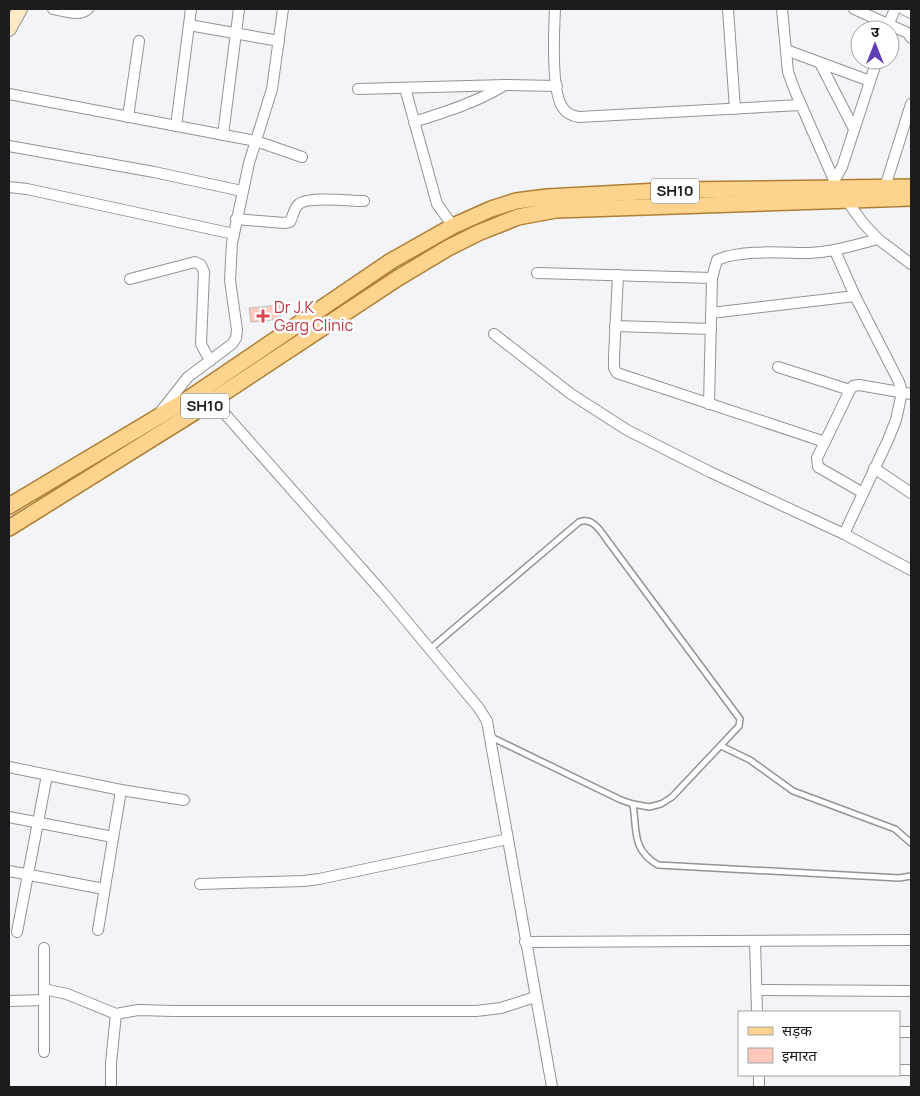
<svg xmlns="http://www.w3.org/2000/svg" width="920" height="1096" font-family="Manrope,'Noto Sans Devanagari',sans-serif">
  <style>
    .building { fill: #fec8bb; stroke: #bfbcbb }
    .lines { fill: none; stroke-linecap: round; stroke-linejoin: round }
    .service-casing { stroke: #929396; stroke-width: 8 }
    .minor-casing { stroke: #929396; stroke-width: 12 }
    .secondary-casing { stroke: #929396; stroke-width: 16 }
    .primary-casing { stroke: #ae7f35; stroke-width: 18 }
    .service { stroke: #fff; stroke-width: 5 }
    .minor { stroke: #fff; stroke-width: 10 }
    .secondary { stroke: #fee9c6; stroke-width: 14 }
    .primary { stroke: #fdd38e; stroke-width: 15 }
    .health-dot { fill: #e0444e; stroke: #fff; stroke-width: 2 }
    .labels { text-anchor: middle; stroke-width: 5; stroke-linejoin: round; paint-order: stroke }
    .shield { fill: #fff; stroke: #606061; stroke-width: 1 }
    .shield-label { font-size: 15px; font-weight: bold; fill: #1c1c1d }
    .health-label { font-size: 16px; fill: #be3a42; stroke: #fff; text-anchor: start }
  </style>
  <rect width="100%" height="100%" fill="#f3f4f7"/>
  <polygon class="building" points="280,305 281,319 251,322 249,308"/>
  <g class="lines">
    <g class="service-casing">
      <g id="service">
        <path d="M 430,649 L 579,522 C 594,516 602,534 610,544 L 740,719 L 739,726 L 672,797 L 661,804 L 649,807 L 633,804 L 621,800 L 491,737"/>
        <polyline points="721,746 750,760 793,791 895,829 911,843"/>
        <path d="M 633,804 C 637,832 632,850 658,865 L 899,878 L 911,876"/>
      </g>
    </g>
    <g class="minor-casing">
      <g id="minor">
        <path d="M 53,9 C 65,11 78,17 88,9"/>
        <path d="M 555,9 C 554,29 551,93 563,108 C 567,114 572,116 579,117 L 801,105"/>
        <polyline points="728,9 735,109"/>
        <polyline points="782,9 788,72 795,91 837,187 863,223 878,239 911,264"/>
        <polyline points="854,9 908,33 911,38"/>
        <polyline points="903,9 911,13"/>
        <polyline points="189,25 279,41"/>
        <polyline points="887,28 895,9"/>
        <polyline points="786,50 870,81"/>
        <polyline points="820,63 854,129"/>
        <polyline points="405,88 437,204 453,226"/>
        <polyline points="358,89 505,85 557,86"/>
        <polyline points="9,94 256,141 302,157"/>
        <polyline points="128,117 139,41"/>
        <path d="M 414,122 C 445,112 475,103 503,86"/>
        <polyline points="176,126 191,9"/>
        <polyline points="223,135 239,9"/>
        <polyline points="9,146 154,172 242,191"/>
        <polyline points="834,181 842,167 877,60"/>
        <polyline points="9,187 27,189 234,234"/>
        <polyline points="885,187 911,104"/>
        <path d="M 236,219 L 284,223 L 290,222 C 293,217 294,207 299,204 C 309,196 350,201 364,201"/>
        <polyline points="835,251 855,296 899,382 902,392 896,420 888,440 844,534"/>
        <polyline points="537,273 712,278"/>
        <polyline points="618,275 614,357 614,368 617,373 825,442"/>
        <polyline points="130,279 195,262 201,265 204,272 201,344 210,361"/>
        <polyline points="711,313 855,296"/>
        <polyline points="615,326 711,329"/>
        <polyline points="494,334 571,394 627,430 710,472 844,534 911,570"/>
        <polyline points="778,367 850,390"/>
        <polyline points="210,397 384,594 478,707 487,721 552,1087"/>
        <path d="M 709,404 L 712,278 L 717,260 C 743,249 782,253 809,253 C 833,252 855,245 878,239"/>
        <polyline points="161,411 188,377 232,344 236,338 237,330 230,280 232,243 249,163 272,89 283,9"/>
        <polyline points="874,468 911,493"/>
        <polyline points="863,493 818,467 817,458 850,390 853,386 859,385 911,394"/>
        <polyline points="9,767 121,790 184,800"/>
        <polyline points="9,817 113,837"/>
        <polyline points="9,871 104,889"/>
        <polyline points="200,884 303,881 319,879 508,839"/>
        <polyline points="98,930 121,790"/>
        <polyline points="17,932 47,775"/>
        <polyline points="755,941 757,1012"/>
        <polyline points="525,942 911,940"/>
        <polyline points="44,989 67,994 116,1014 138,1010 174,1011 476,1011 501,1008 535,997"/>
        <polyline points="757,990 911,991"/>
        <polyline points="9,1001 44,1000"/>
        <polyline points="899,1032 911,1032"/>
        <polyline points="44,1052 44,948"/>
        <polyline points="899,1070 911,1070"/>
        <polyline points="759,1075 759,1087"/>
        <polyline points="111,1087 111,1063 116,1014"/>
      </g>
    </g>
    <g class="secondary-casing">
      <polyline id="secondary" points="9,29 20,9"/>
    </g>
    <g class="primary-casing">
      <g id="primary">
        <polyline points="9,506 188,399 391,261 453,226 491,209 516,201 547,197 678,190 911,187"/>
        <polyline points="9,528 198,410 398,278 448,248 478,233 518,217 556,210 911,198"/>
      </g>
    </g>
    <use href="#service" class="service"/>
    <use href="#minor" class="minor"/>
    <use href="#secondary" class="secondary"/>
    <use href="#primary" class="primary"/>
  </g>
  <path class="health-dot" d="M260.5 308.5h5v5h5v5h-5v5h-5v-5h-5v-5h5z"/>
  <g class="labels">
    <g class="shield">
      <rect x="651" y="178.5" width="48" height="25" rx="4"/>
      <rect x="181" y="393.5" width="48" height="25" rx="4"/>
    </g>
    <g class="shield-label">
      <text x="675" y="196">SH10</text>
      <text x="205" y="411">SH10</text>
    </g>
    <g class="health-label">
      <text x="274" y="313">Dr J.K<tspan x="274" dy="18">Garg Clinic</tspan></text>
    </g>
  </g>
  <rect width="920" height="1096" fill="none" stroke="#1c1c1d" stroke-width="20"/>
  <rect x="738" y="1011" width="162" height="65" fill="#ffffff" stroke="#a4a4a5"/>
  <rect x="748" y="1027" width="25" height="8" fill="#fdd38e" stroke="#a4a4a5"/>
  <text x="782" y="1036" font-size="15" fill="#1c1c1d">सड़क</text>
  <rect x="748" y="1048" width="25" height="15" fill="#fec8bb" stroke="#a4a4a5"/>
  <text x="782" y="1061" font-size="15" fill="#1c1c1d">इमारत</text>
  <g transform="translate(875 45)"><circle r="24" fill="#ffffff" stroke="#a4a4a5"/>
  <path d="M0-4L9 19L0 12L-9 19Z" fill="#633db5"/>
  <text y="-8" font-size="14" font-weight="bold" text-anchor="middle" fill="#1c1c1d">उ</text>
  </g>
</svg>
